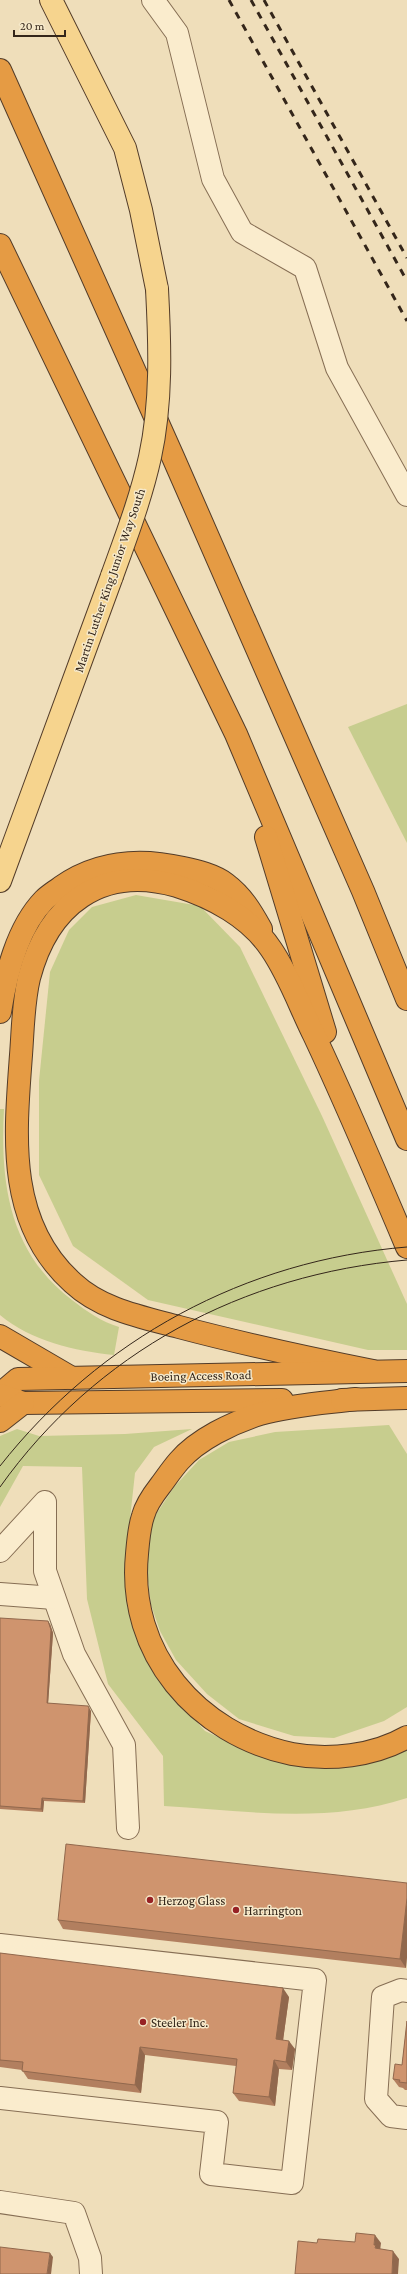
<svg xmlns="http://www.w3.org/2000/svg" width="407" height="2274" font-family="'Crimson Pro',serif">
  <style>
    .green { fill: #c7cd8e }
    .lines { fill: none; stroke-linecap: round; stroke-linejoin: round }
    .minor-casing { stroke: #866e54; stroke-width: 24 }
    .major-casing { stroke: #533c29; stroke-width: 24 }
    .highway-casing { stroke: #533c29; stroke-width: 24 }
    .minor { stroke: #faeccd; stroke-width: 22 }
    .major { stroke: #f6d48e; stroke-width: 22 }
    .highway { stroke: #e59b44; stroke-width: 22 }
    .tram { stroke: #34261a; stroke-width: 1 }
    .rail { stroke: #34261a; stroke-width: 3; stroke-dasharray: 7 7; stroke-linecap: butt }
    .major-bridge-casing { stroke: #533c29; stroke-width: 24; stroke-linecap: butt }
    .major-bridge { stroke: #f6d48e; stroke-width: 22 }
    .wall { fill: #b27f5f }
    .shaded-wall { fill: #91684d }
    .building { fill: #cf946e; stroke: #91684d }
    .poi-dot { fill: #972225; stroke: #f6e9ca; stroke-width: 1.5 }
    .labels { text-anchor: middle; stroke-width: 3; stroke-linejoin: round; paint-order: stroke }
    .street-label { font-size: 13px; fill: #34261a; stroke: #f6e9ca }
    .poi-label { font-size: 13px; fill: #34261a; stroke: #f6e9ca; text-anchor: start }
  </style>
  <rect width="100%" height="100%" fill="#efdeba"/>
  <g class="green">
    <polygon points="407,704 407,843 348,727"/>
    <polygon points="136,895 200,906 240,947 322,1116 407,1304 407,1350 368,1350 148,1300 73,1246 39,1175 39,1081 50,972 69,930 92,907"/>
    <path d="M 0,1109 L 4,1109 C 0,1183 9,1252 72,1300 C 86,1311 102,1322 119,1327 L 114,1355 C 75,1351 31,1341 0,1315 Z"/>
    <polygon points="389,1425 407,1454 407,1707 384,1721 334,1738 294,1736 239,1719 207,1694 176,1660 160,1631 151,1605 148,1581 147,1551 153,1519 174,1487 199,1460 229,1442 275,1432"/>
    <path d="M 17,1429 L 39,1436 L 125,1434 L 192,1429 L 154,1447 L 135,1473 L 125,1565 L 127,1606 L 143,1649 L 171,1693 L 205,1731 L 257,1755 L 296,1765 L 407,1744 L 407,1798 C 329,1824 245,1811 164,1806 L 163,1756 L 108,1684 L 87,1599 L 82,1467 L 23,1466 L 0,1507 L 0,1436 Z"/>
  </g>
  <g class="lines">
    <g class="minor-casing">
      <g id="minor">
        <polyline points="153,0 177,33 213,179 242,232 305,268 337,368 407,495"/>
        <polyline points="0,1551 45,1502 45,1571 74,1654 124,1745 128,1828"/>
        <polyline points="0,1594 54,1598"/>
        <polyline points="0,1945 315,1980 292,2183 211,2174 217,2122 0,2098"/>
        <polyline points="407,1991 401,1990 383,1997 376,2099 391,2116 407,2118"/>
        <polyline points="0,2202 74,2213 90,2258 91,2274"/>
      </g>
    </g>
    <g class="major-casing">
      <g id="major">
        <polyline points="51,0 125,148 141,210 157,289"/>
        <polyline points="0,881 112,576"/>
      </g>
    </g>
    <g class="highway-casing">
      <g id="highway">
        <polyline points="0,70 173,457 363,891 407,999"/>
        <polyline points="0,245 236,734 407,1139"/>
        <polyline points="266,837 325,1032"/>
        <path d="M 0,1012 C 6,974 17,928 44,900 C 49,895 56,891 61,887 C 98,861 140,858 183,868 C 197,871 214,875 226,884 C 242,896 251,911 261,929"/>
        <polyline points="0,1336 72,1378"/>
        <path d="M 373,1371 C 308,1358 243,1344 179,1327 C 142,1317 102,1310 73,1283 C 6,1223 15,1136 21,1055 C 23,1029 23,1003 29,978 C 48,905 101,864 177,886 C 212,897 250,917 271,949 C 289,975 300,1007 314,1035 C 347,1105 377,1176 407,1247"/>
        <polyline points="0,1394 18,1379 407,1371"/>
        <polyline points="0,1395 23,1403 282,1400"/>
        <path d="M 356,1399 C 325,1403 290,1405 260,1414 C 232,1423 198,1439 179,1461 C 172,1469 166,1478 160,1486 C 153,1495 146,1505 143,1516 C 139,1528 138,1542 137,1554 C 127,1653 197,1734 292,1754 C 329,1761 374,1756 407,1737"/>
        <polyline points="342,1400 407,1398"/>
        <polyline points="0,1421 23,1403"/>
      </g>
    </g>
    <use href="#minor" class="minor"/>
    <use href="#major" class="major"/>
    <use href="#highway" class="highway"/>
    <g class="tram">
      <path d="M 0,1466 C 100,1339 245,1260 407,1247"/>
      <path d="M 0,1487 C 96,1352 243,1274 407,1260"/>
    </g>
    <g class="rail">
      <polyline points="229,0 407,321"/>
      <polyline points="251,0 407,281"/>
      <polyline points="264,0 407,258"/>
    </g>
    <g class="major-bridge-casing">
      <path id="major-bridge" d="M 112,576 C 126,537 141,498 150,457 C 162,402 160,345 157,289"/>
    </g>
    <use href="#major-bridge" class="major-bridge"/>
  </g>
  <g class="wall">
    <polygon points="0,1618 50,1624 53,1633 48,1703 91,1711 85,1803 44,1801 43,1812 0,1809"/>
    <polygon points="407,1883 406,1968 63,1929 58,1920"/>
    <polygon points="0,1953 289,1997 283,2040 295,2049 292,2070 279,2069 275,2106 239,2101 233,2093 236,2066 145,2055 141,2093 28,2079 22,2070 0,2067"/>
    <polygon points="407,2021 407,2090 405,2090 403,2088 399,2087 393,2079 402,2065"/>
  </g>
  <g class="shaded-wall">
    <polygon points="48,1621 50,1624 53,1633 48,1705 47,1703"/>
    <polygon points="88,1706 91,1711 85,1803 83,1801"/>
    <polygon points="42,1798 44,1801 43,1812 41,1809"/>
    <polygon points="407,1898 407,1958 406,1968 400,1959"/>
    <polygon points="283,1988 289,1997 282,2048 276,2039"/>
    <polygon points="289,2041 295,2049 292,2070 286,2062"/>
    <polygon points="140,2047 145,2055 141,2093 135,2085"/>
    <polygon points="274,2060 279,2069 275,2106 269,2097"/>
    <polygon points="375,2235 381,2243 380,2251 381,2257 374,2245"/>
    <polygon points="393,2251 399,2259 398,2274 392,2274"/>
    <polygon points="50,2253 53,2257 51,2274 47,2274"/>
  </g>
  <g class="building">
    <polygon points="0,1618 48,1621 51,1630 47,1703 88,1706 89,1708 83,1801 42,1798 41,1809 0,1806"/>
    <polygon points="66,1844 407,1883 407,1898 400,1959 58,1920"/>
    <polygon points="0,1953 283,1988 276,2039 289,2041 286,2062 274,2060 269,2097 233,2093 237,2059 140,2047 135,2085 22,2071 23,2062 0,2060"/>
    <polygon points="407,2021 407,2083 399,2082 400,2080 393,2079 395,2064 402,2065"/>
    <polygon points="356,2233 375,2235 374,2245 376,2245 375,2248 393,2251 392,2274 295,2274 298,2241 317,2243 318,2239 355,2242"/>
    <polygon points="0,2247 50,2253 47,2274 0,2274"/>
  </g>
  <g class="poi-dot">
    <circle cx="150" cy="1900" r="4"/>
    <circle cx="236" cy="1910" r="4"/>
    <circle cx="143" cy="2022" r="4"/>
  </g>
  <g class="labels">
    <g class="street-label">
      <text transform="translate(109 580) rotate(-71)" y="5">Martin Luther King Junior Way South</text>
      <text transform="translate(201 1375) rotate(-1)" y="5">Boeing Access Road</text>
    </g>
    <g class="poi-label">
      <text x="158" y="1905">Herzog Glass</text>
      <text x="244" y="1915">Harrington</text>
      <text x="151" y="2027">Steeler Inc.</text>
    </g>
  </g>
  <path d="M14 30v6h51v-6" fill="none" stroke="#34261a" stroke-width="2"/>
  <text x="20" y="30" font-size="12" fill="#34261a" stroke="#f6e9ca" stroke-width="3" paint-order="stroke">20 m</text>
</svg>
